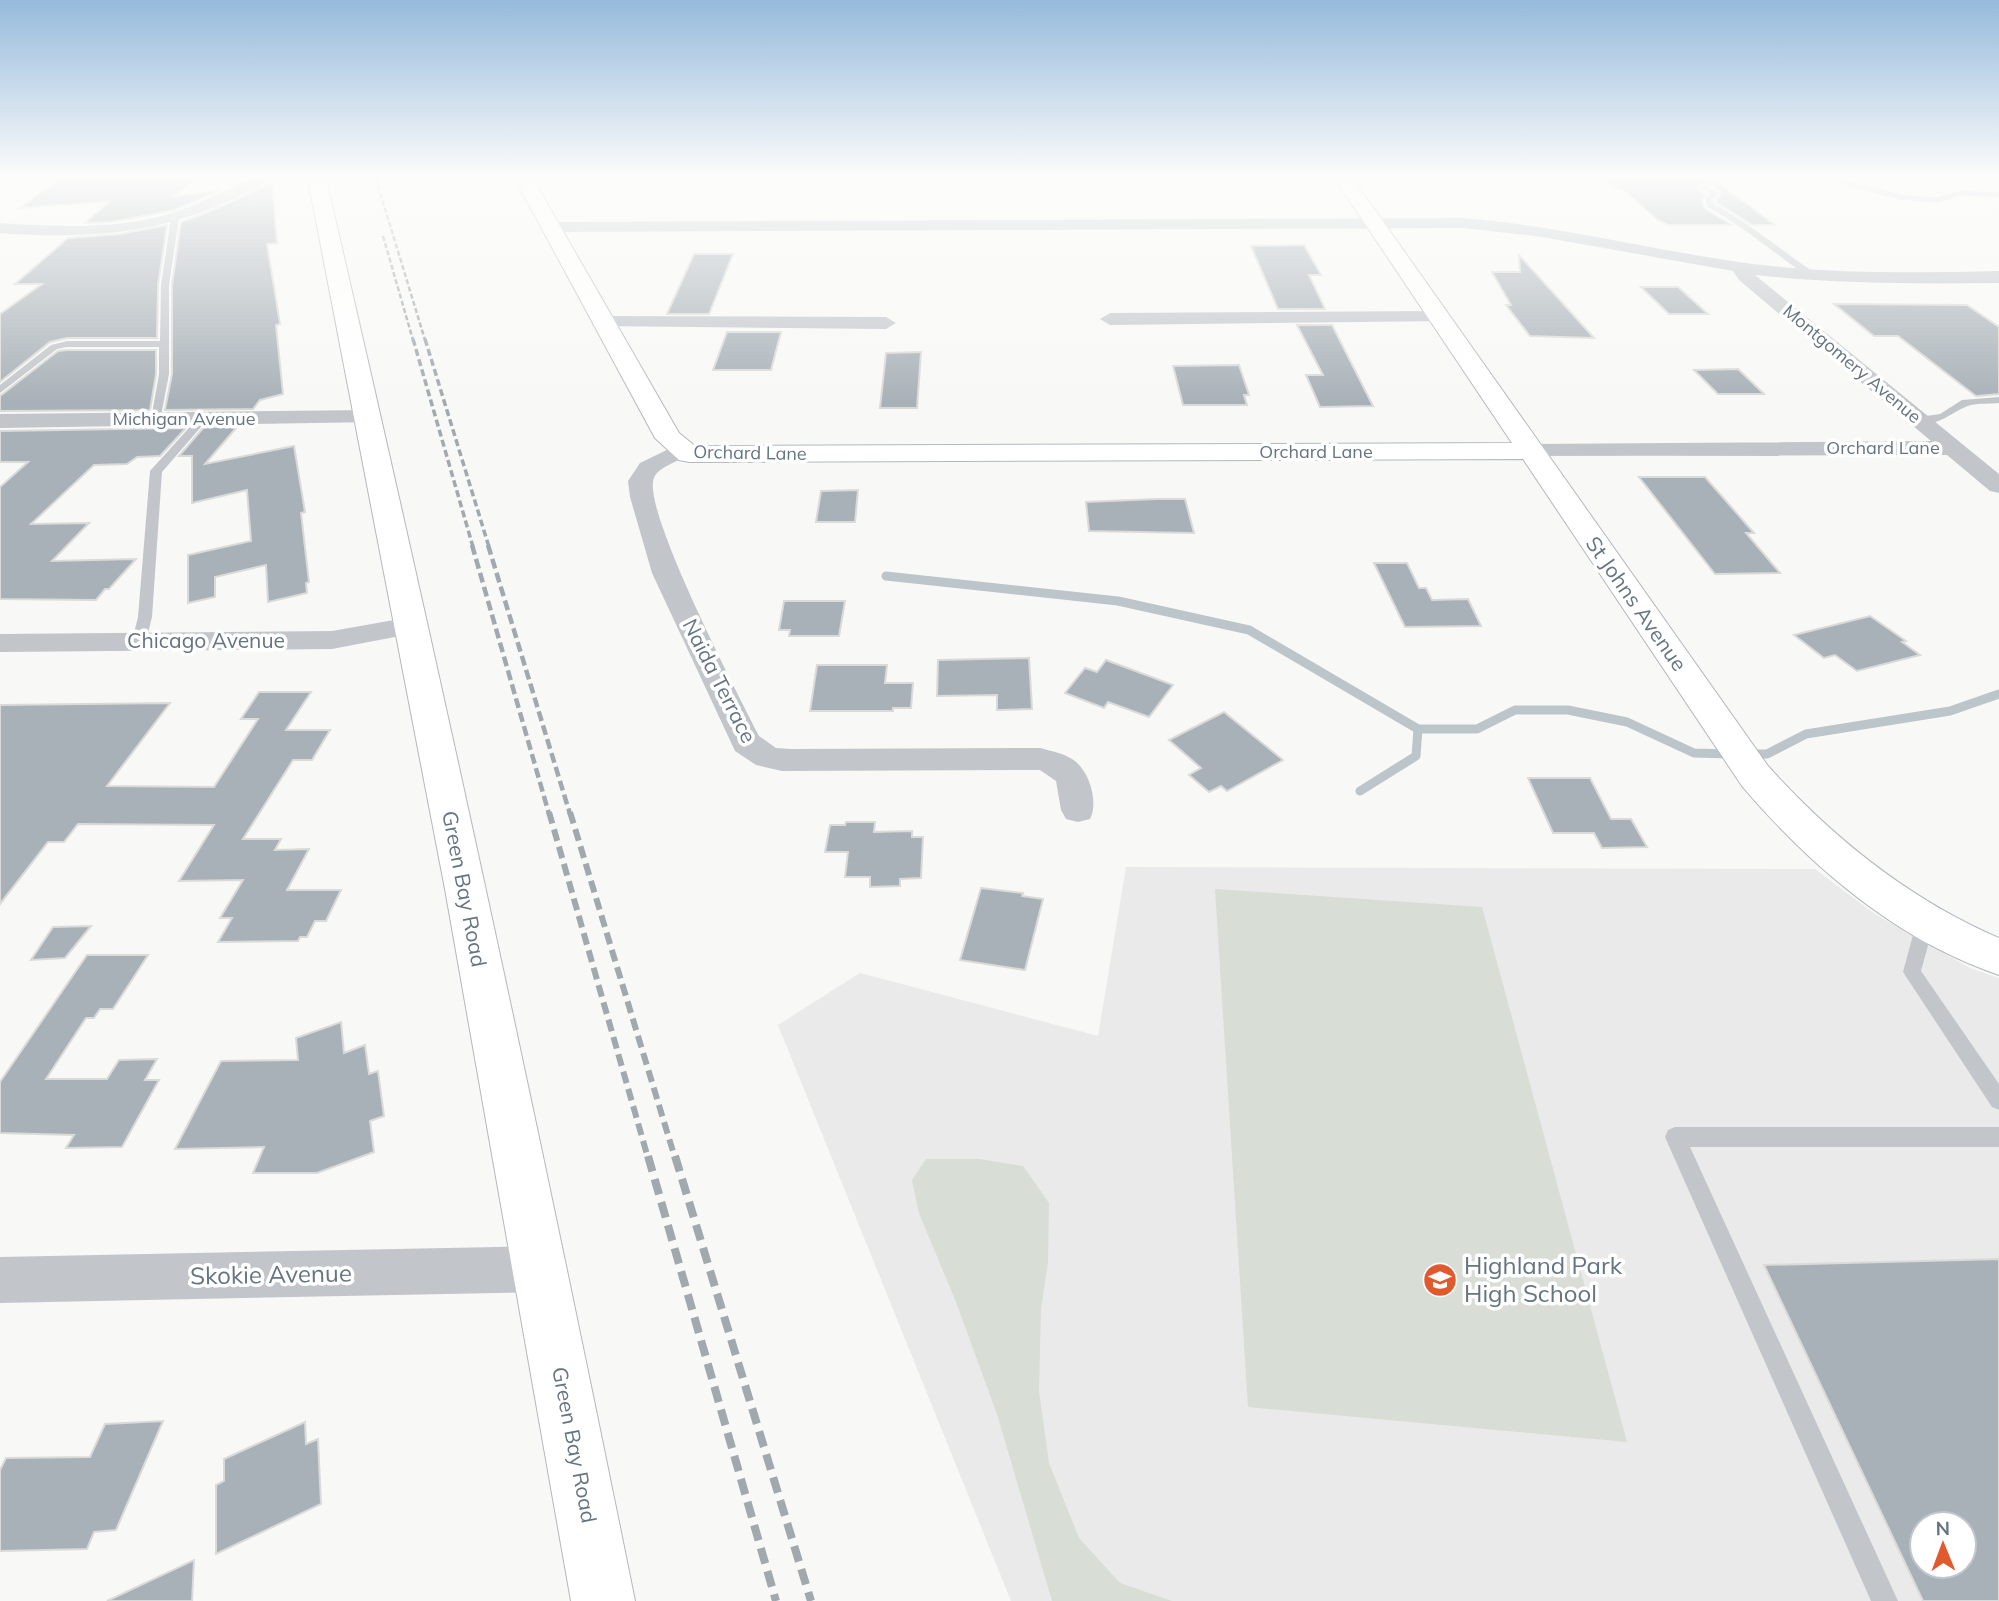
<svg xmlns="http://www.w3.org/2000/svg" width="1999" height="1601" font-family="Mulish,sans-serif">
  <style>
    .built { fill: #e9eae9; fill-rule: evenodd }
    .green { fill: #d8ddd5 }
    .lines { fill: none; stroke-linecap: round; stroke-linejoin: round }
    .stream-far1 { stroke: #bbc5ca; stroke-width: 5 }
    .stream { stroke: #bbc5ca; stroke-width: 9 }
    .building { fill: #a8b1b7; stroke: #dadad8; stroke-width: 2; fill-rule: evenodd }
    .secondary-casing { stroke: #b2b8bd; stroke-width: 2 }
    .lane { fill: #c2c6ca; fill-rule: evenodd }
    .street { fill: #c2c6ca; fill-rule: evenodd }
    .secondary { fill: #fff; fill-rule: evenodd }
    .rail-far4 { stroke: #a1a8ae; stroke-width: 2.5; stroke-dasharray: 5 2.5; stroke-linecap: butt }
    .rail-far3 { stroke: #a1a8ae; stroke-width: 3.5; stroke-dasharray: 7 3.5; stroke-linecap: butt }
    .rail-far2 { stroke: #a1a8ae; stroke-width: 4.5; stroke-dasharray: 10 4.5; stroke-linecap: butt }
    .rail-far1 { stroke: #a1a8ae; stroke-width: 6; stroke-dasharray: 12 6; stroke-linecap: butt }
    .rail { stroke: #a1a8ae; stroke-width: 8; stroke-dasharray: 16 8; stroke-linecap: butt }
    .labels { text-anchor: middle; stroke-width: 7; stroke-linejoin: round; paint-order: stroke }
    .far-street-label { font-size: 18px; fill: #647481; stroke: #fff }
    .street-label { font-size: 21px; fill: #647481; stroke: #fff }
    .near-poi-label { font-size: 24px; fill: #647481; stroke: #fff; text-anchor: start }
    .near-street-label { font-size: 24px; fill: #647481; stroke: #fff }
  </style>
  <rect width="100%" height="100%" fill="#f8f9f6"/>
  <path class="built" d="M 1126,867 L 1815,869 L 1875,914 L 1970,968 L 1999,978 L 1999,1601 L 1011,1601 L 778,1025 L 860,973 L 1098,1036 ZM 1922,1524 L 1964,1524 L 1964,1566 L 1922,1566 Z"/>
  <g class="green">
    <polygon points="1215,889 1482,907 1627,1442 1248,1407"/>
    <polygon points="926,1159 979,1159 1023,1166 1049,1203 1048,1262 1041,1309 1039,1391 1049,1463 1079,1538 1120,1583 1172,1601 1052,1601 997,1414 956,1302 919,1213 912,1180"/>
  </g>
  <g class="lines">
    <polyline class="stream-far1" points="1834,179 1900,197 1937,200 1960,193 1999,195"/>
    <g class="stream">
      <polyline points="886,576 1118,601 1249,630 1418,729 1477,729 1515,710 1568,710 1627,722 1694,753 1731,754"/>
      <polyline points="1749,754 1767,754 1806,734 1950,711 1999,694"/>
      <polyline points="1360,791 1416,756 1418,729"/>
    </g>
  </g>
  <g class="building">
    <polygon points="59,179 196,179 172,197 220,190 175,210 111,222 85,223 110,201 20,208"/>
    <polygon points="1598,179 1713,179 1775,225 1752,225 1716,202 1721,192 1709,183 1701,182 1698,189 1706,195 1702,200 1704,208 1732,225 1668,225 1658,220 1626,192"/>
    <polygon points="272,183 277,243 267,244 280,324 276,325 283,394 260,400 253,409 165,410 172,374 172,285 181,222 206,213"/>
    <polygon points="167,225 158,285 157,338 67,338 50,342 0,382 0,314 42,284 15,284 68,238 120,234"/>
    <polygon points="1304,245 1321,275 1309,275 1325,309 1278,309 1251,246"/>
    <polygon points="694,254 733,254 709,314 667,314"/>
    <polygon points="1519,255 1594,338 1530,336 1506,305 1511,305 1492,272 1520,272"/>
    <polygon points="1641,287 1678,287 1708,314 1669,314"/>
    <polygon points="1834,304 1967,305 1999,327 1999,394 1976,396 1898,336 1874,336"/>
    <polygon points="1297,325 1332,325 1373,406 1320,407 1306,375 1323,375"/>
    <polygon points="727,332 781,332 771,370 713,370"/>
    <polygon points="67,350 156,350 156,374 150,410 0,411 0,396 58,351"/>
    <polygon points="921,352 917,408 880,408 886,353"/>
    <polygon points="1239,365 1249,395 1244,395 1247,405 1183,405 1173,366"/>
    <polygon points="1738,369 1764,394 1718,394 1694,370"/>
    <polygon points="204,427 237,427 205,464 294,446 305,512 301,513 309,582 306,583 307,593 268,602 266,565 215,577 215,597 188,603 188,555 251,541 247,490 192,503 192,456 179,456"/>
    <polygon points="186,428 160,456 137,457 127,464 94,465 31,524 89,523 52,561 136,559 109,589 105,589 96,600 0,599 0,487 28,462 0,462 0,431"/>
    <polygon points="1639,477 1705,477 1754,533 1746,533 1780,573 1715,574"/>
    <polygon points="858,490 855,522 816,522 821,491"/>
    <polygon points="1157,499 1185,499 1194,533 1089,531 1086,502"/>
    <polygon points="1374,563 1407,563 1419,588 1426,588 1432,600 1468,599 1481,626 1405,627"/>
    <polygon points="784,601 845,601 839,636 789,636 790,630 779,630"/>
    <polygon points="1870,616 1906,641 1902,642 1920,655 1857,671 1835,655 1824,658 1794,635"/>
    <polygon points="1029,658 1032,709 997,710 997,695 937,696 938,660"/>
    <polygon points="1106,660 1173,685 1149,717 1108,702 1104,708 1065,693 1085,668 1097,672"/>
    <polygon points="817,665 887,665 885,683 913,683 911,708 893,708 893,711 810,711"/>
    <polygon points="259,692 311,692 286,730 330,730 312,760 293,760 243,839 281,839 275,850 309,849 287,890 341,890 326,921 315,921 307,937 300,937 298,941 218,942 232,918 220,918 243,880 179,881 214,825 78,824 64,842 48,842 0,904 0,705 170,703 107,786 214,787 258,719 241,719"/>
    <polygon points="1224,712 1283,760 1227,791 1221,786 1209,792 1189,775 1201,768 1169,740"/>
    <polygon points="1528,778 1590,778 1611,819 1631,819 1647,847 1602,848 1594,833 1553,833"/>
    <polygon points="846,822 875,822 874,832 912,831 912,837 923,837 921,878 900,879 900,886 870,887 870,877 845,877 848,852 825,852 830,825 845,825"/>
    <polygon points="981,888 1023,893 1022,896 1043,899 1025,970 960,960"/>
    <polygon points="91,926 65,958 31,960 53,927"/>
    <polygon points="87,955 148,955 113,1009 100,1009 94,1018 86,1018 46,1079 107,1079 119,1060 157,1059 145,1080 159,1080 122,1147 66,1148 74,1135 0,1133 0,1082"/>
    <polygon points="341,1022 344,1053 365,1045 369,1074 378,1071 384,1116 370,1121 374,1152 317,1173 253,1173 264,1147 175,1149 221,1061 298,1060 296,1038"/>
    <path d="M 1999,1259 L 1999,1601 L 1923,1601 L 1764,1265 ZM 1922,1524 L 1964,1524 L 1964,1566 L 1922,1566 Z"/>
    <polygon points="163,1421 116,1530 94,1532 87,1549 0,1551 0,1470 6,1458 90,1457 105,1424"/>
    <polygon points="305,1422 306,1444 318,1439 321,1504 216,1554 216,1485 224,1481 224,1459"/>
    <polygon points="194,1560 192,1601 107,1601"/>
  </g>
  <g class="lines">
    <g class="secondary-casing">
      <g id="secondary">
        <path d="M 308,179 L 326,179 C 436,652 539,1126 635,1601 L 571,1601 L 445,889 Z"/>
        <path d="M 515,179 L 533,179 L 679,433 L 695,446 L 1512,443 L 1335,179 L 1353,179 L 1768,766 C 1834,839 1909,899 1999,938 L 1999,975 C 1896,940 1811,867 1742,786 L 1523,459 L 689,462 L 679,460 L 655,438 Z"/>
      </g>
    </g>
    <g class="lane">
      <path d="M 1701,185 L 1707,185 L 1719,194 L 1713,200 L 1714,204 C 1751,224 1783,252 1818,275 L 1818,279 L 1812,279 C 1776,255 1745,227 1707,207 L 1705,199 L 1710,194 L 1701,189 Z"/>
      <polygon points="175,216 179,218 169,285 169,374 160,421 151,419 159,374 159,347 67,347 57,349 0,393 0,385 51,345 67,341 160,341 161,285 171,218"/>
      <path d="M 1999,397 L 1999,403 C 1990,404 1979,403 1971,405 C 1954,409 1933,433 1914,420 L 1919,417 L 1940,414 L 1962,400 Z"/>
      <polygon points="198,418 207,420 162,472 152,617 146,641 144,644 134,644 132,641 138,617 150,471"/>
      <polygon points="1926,913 1932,915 1935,920 1921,971 1999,1084 1999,1110 1992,1107 1903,972 1917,920 1920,915"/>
      <polygon points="1675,1127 1999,1127 1999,1147 1690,1147 1898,1601 1871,1601 1665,1137 1668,1130"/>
    </g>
    <g class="street">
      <path d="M 250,179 L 272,179 C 262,188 245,193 233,199 C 158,235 82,239 0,233 L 0,223 C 58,227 120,230 176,212 C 201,203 225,190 250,179 Z"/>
      <path d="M 1463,218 C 1561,226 1656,251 1753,264 C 1835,274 1917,273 1999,271 L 1999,283 C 1917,284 1836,284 1755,275 L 1999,474 L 1999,493 L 1990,491 L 1947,455 L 1522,456 L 1518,451 L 1522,446 L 1530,444 L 1931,441 L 1739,280 L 1733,271 L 1536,236 L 1463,228 L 552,232 L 544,227 L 552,222 Z"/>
      <polygon points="1438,311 1445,313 1448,317 1445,321 1110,325 1100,319 1110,313"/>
      <polygon points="605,316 886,317 896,323 886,329 598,326 595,322 598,318"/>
      <polygon points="367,410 375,412 378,417 375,422 0,428 0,414"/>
      <path d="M 681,443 L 689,445 L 693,450 L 689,455 C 679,461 658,467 654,478 C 641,509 740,698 759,736 L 776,748 L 791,749 L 1040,748 C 1051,751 1063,753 1072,759 C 1089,769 1099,802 1090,819 L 1078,822 L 1066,819 L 1061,810 L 1056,781 L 1040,770 L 782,771 L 756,765 L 735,751 L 652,573 L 630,497 L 628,481 L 640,463 Z"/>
      <polygon points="411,617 421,620 425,626 421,632 332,649 0,652 0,634 332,631"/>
      <polygon points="542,1246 558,1253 565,1269 558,1285 542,1292 0,1303 0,1257"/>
    </g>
    <use href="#secondary" class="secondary"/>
    <g class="rail-far4">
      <polyline points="376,179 425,340"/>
      <polyline points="383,236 413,340"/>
    </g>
    <g class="rail-far3">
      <polyline points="413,339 473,547"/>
      <polyline points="425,339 489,547"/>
    </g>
    <g class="rail-far2">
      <polyline points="472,545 549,814"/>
      <polyline points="488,545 570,814"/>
    </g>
    <g class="rail-far1">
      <polyline points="549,812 648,1158"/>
      <polyline points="570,812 675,1158"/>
    </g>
    <g class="rail">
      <polyline points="648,1156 776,1601"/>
      <polyline points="675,1156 811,1601"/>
    </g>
  </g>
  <linearGradient id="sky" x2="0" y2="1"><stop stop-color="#96bbdc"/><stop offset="0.44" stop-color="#fcfcfb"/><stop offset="1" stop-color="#fcfcfb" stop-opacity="0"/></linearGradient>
  <rect width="1999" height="403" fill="url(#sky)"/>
  <defs>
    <g id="school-disc" transform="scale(1.75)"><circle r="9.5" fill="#e15a2e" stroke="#fff"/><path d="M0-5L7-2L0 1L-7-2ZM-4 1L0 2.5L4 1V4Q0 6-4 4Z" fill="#fff"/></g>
  </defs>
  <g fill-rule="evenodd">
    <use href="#school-disc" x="1440" y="1280"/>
  </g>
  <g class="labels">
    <g class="far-street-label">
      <text transform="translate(1852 364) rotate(40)" y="6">Montgomery Avenue</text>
      <text x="184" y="425">Michigan Avenue</text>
      <text x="1883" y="454">Orchard Lane</text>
      <text x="1316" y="458">Orchard Lane</text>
      <text transform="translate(750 453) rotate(1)" y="6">Orchard Lane</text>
    </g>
    <g class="street-label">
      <text transform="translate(1636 604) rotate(55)" y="7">St Johns Avenue</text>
      <text x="206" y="648">Chicago Avenue</text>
      <text transform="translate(719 681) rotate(63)" y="7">Naida Terrace</text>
      <text transform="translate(464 889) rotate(79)" y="7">Green Bay Road</text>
      <text transform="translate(574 1445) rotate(79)" y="7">Green Bay Road</text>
    </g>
    <g class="near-poi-label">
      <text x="1464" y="1274">Highland Park<tspan x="1464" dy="28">High School</tspan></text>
    </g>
    <g class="near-street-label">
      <text transform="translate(271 1275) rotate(-1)" y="8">Skokie Avenue</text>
    </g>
  </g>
  <g transform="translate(1943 1545) rotate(359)"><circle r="33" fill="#ffffff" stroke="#c1c7cd" stroke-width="2"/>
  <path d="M0-5L12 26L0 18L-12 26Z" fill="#e15a2e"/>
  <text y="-10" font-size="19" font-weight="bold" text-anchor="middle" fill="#647481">N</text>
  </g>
</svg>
